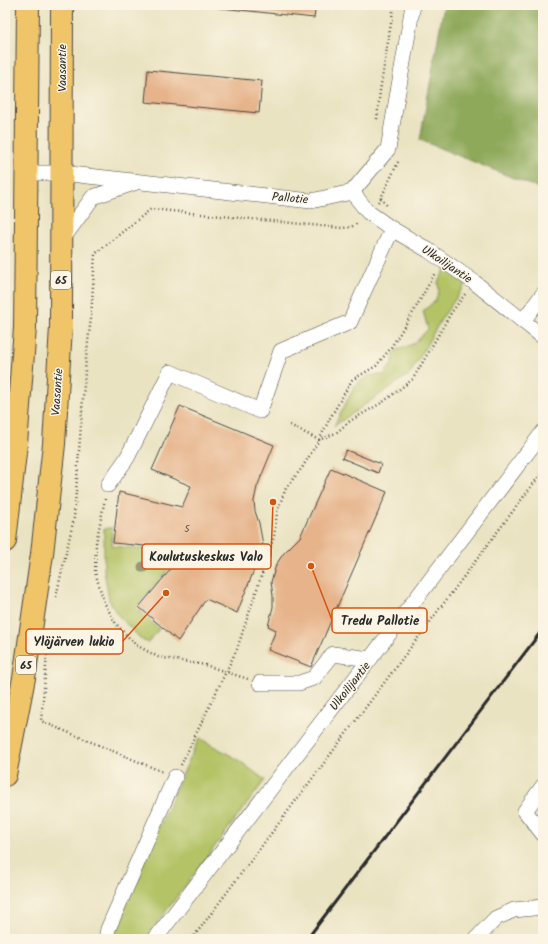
<svg xmlns="http://www.w3.org/2000/svg" width="548" height="944" font-family="Kalam,sans-serif">
  <style>
    .green { fill: #b3c365; stroke: #6f7748 }
    .forest { fill: #8ea95a; stroke: #5c6a42 }
    .building { fill: #e6b38a }
    .lines { fill: none; stroke-linecap: round; stroke-linejoin: round }
    .minor-casing { stroke: #484742; stroke-width: 16 }
    .highway-casing { stroke: #484742; stroke-width: 24 }
    .path { stroke: #484742; stroke-width: 2.5; stroke-dasharray: 1 3; stroke-linecap: butt }
    .minor { stroke: #fff; stroke-width: 15 }
    .highway { stroke: #f0c469; stroke-width: 22 }
    .rail { stroke: #2b2b2b; stroke-width: 3 }
    .tree { fill: #989778 }
    .labels { text-anchor: middle; stroke-width: 3; stroke-linejoin: round; paint-order: stroke }
    .number-label { font-size: 10px; fill: #5a4d43 }
    .shield { fill: #fcf5e5; stroke: #6a6863; stroke-width: 1 }
    .shield-label { font-size: 11px; font-weight: bold; fill: #2b2b2b }
    .street-label { font-size: 12px; fill: #2b2b2b; stroke: #fcf5e5 }
    .leader { fill: none; stroke: #d5540f; stroke-width: 1.5 }
    .callout-dot { fill: #d5540f; stroke: #fcf5e5; stroke-width: 1.5 }
    .callout { fill: #fcf5e5; stroke: #d5540f; stroke-width: 1.5 }
    .callout-label { font-size: 13px; text-anchor: middle; font-weight: bold; fill: #2b2b2b }
  </style>
  <rect width="100%" height="100%" fill="#fcf5e5"/>
  <filter id="ink" filterUnits="userSpaceOnUse"><feTurbulence type="fractalNoise" baseFrequency=".025" numOctaves="2"/><feDisplacementMap in="SourceGraphic" scale="8" xChannelSelector="R" yChannelSelector="G"/><feConvolveMatrix kernelMatrix="1 2 1 2 8 2 1 2 1" color-interpolation-filters="sRGB"/></filter>
  <filter id="wash" filterUnits="userSpaceOnUse"><feTurbulence type="fractalNoise" baseFrequency=".012" numOctaves="4" result="noise"/><feDisplacementMap in="SourceGraphic" scale="16" xChannelSelector="R" yChannelSelector="G"/><feGaussianBlur stdDeviation="0.9" result="paint"/><feColorMatrix in="noise" values="0 0 0 0 0 0 0 0 0 0 0 0 0 0 0 0 0 1.4 0 .05"/><feComposite in="paint" operator="in"/></filter>
  <g filter="url(#wash)">
    <rect width="100%" height="100%" fill="#eae3c2"/>
    <g class="green">
      <polygon points="446,268 467,283 442,318 410,374 334,426 356,384 370,375 384,375 392,364 395,351 415,343 428,329 423,311 435,301 439,291 438,282"/>
      <polygon points="108,528 112,528 112,546 175,552 178,558 136,607 159,629 148,643 142,640 116,613 109,600 104,571 104,529"/>
      <polygon points="199,738 237,759 265,780 145,939 111,939 115,925"/>
    </g>
    <polygon class="forest" points="444,5 543,5 543,190 420,140"/>
    <g id="blocks">
      <g class="building">
        <polygon points="203,5 316,5 314,18 203,6"/>
        <polygon points="148,70 262,81 259,113 145,102"/>
        <polygon points="180,406 274,445 257,487 254,501 255,511 259,523 263,545 260,555 237,613 206,599 178,641 139,607 181,557 177,549 113,543 119,492 182,507 191,486 152,470"/>
        <polygon points="346,450 381,464 378,473 342,458"/>
        <polygon points="331,468 387,492 311,667 268,650 276,630 268,626 273,607 273,596 271,582 276,565 283,554 300,537"/>
      </g>
    </g>
  </g>
  <g filter="url(#ink)">
    <use href="#blocks" fill-opacity="0" stroke="#484742" stroke-width="1"/>
    <g class="lines">
      <g class="minor-casing">
        <g id="minor">
          <polyline points="26,173 61,173 311,201 352,192 388,149 413,5"/>
          <polyline points="352,192 368,212 392,229 428,250 474,282 543,337"/>
          <polyline points="61,241 93,197 134,183"/>
          <polyline points="523,321 543,294"/>
          <polyline points="108,485 127,458 170,372 260,411 281,351 350,322 392,229"/>
          <polyline points="260,683 299,683 314,678 333,654 370,659"/>
          <polyline points="543,786 525,811 543,834"/>
          <polyline points="106,939 108,929 175,777"/>
          <polyline points="155,939 370,659 543,432"/>
          <polyline points="476,939 496,918 514,910 543,907"/>
        </g>
      </g>
      <g class="highway-casing">
        <g id="highway">
          <polyline points="5,541 16,444 25,328 28,5"/>
          <polyline points="5,775 24,678 42,554 54,444 61,327 62,5"/>
        </g>
      </g>
      <g class="path">
        <polyline points="377,119 380,91 394,5"/>
        <polyline points="381,198 388,207"/>
        <polyline points="378,202 381,198 399,160"/>
        <polyline points="290,425 319,440 336,433 350,421 383,402 413,379 451,313 466,293"/>
        <polyline points="105,499 96,543 95,572 104,602 116,624 136,645 158,657 205,665 248,679"/>
        <polyline points="56,597 74,518 86,358 91,318 95,254 151,209 342,228 351,227 358,223"/>
        <polyline points="47,655 41,721 163,772"/>
        <polyline points="181,765 237,649 268,556 274,536 277,512 286,488 302,468 319,440 329,420 352,380 376,366 390,349 414,311 435,273"/>
        <polyline points="192,939 543,471"/>
      </g>
      <use href="#minor" class="minor"/>
      <use href="#highway" class="highway"/>
      <polyline class="rail" points="307,939 543,629"/>
    </g>
    <circle class="tree" cx="143" cy="567" r="5.5"/>
  </g>
  <g class="labels">
    <g class="number-label">
      <text x="187" y="532">5</text>
    </g>
    <g class="shield">
      <rect x="51" y="271" width="20" height="18" rx="3"/>
      <rect x="16" y="656" width="20" height="18" rx="3"/>
    </g>
    <g class="shield-label">
      <text x="61" y="284">65</text>
      <text x="26" y="669">65</text>
    </g>
    <g class="street-label">
      <text transform="translate(62 68) rotate(-90)" y="4">Vaasantie</text>
      <text transform="translate(290 198) rotate(5)" y="4">Pallotie</text>
      <text transform="translate(447 264) rotate(34)" y="4">Ulkoilijantie</text>
      <text transform="translate(57 392) rotate(-86)" y="4">Vaasantie</text>
      <text transform="translate(350 686) rotate(-52)" y="4">Ulkoilijantie</text>
    </g>
  </g>
  <path class="leader" d="M273 502L271 557M311 566L332 620M166 593L123 641"/>
  <g class="callout-dot">
    <circle cx="273" cy="502" r="4"/>
    <circle cx="311" cy="566" r="4"/>
    <circle cx="166" cy="593" r="4"/>
  </g>
  <g class="callout">
    <rect x="142" y="544" width="129" height="25" rx="4"/>
    <rect x="332" y="608" width="95" height="25" rx="4"/>
    <rect x="26" y="629" width="97" height="25" rx="4"/>
  </g>
  <g class="callout-label">
    <text x="206" y="561">Koulutuskeskus Valo</text>
    <text x="380" y="625">Tredu Pallotie</text>
    <text x="74" y="646">Ylöjärven lukio</text>
  </g>
  <rect width="548" height="944" fill="none" stroke="#fcf5e5" stroke-width="20"/>
</svg>
